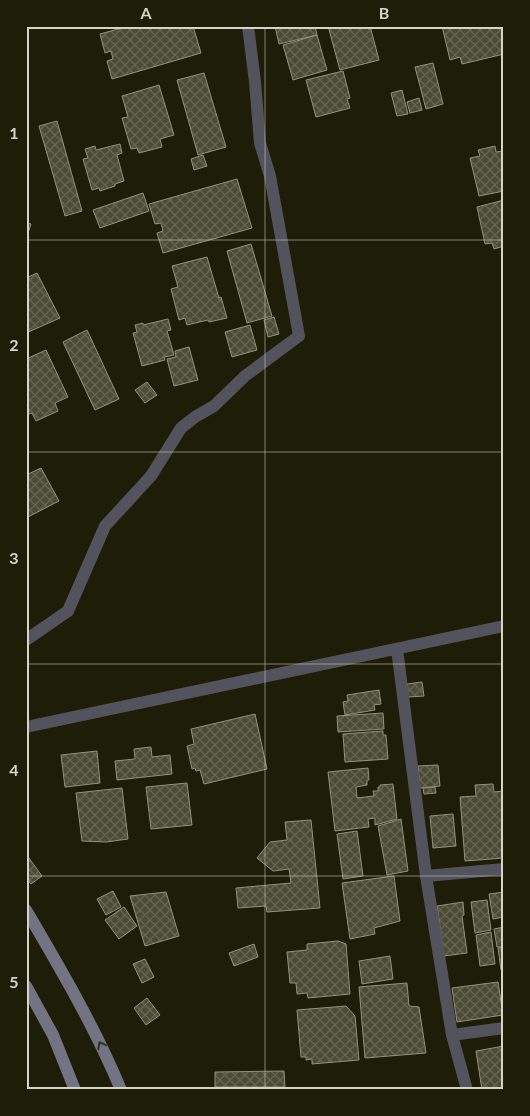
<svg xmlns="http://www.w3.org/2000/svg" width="530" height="1116" font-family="Lato,sans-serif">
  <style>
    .building { fill: url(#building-cross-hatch); stroke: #92937a }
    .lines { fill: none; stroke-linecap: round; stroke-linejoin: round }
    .minor { stroke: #53535d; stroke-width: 12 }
    .secondary { stroke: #727383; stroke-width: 12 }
    .oneway { stroke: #323227 }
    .grid { fill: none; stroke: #d4d4c7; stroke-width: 1; stroke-opacity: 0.55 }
    .neatline { fill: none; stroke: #d4d4c7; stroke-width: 2 }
    .grid-label { font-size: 16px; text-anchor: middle; font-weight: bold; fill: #d4d4c7 }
  </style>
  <defs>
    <pattern id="building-cross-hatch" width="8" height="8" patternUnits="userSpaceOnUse" patternTransform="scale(1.25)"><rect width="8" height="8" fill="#4c4c36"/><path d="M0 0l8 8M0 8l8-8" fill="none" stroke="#656552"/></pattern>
  </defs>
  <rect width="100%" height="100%" fill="#1d1d08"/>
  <g class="building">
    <polygon points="129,26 193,26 201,53 112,79 107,61 113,59 111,51 105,53 100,34"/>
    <polygon points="275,26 315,26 317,35 279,44"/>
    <polygon points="328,26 370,26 379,60 340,70"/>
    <polygon points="442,26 504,26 504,54 462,64 460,57 450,60"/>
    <polygon points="317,35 327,70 293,80 283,45"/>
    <polygon points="433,63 443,104 426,109 415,67"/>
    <polygon points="343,71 350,98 347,99 350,108 316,117 306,80"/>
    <polygon points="204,73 226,147 198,155 177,80"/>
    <polygon points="159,85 174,135 160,139 162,147 139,153 137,148 131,149 122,118 128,117 122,96"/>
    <polygon points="402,90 408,114 397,116 391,93"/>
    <polygon points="419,98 422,110 410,113 407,102"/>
    <polygon points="57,121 82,211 65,216 39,126"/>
    <polygon points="120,144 122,153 117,155 124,181 115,184 115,186 100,191 99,188 92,190 83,159 88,158 85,149 95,146 96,150"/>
    <polygon points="495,146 496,152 504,151 504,191 479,196 470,158 480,156 478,150"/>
    <polygon points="203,155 207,166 194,170 191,159"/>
    <polygon points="237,179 252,228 163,253 157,233 163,231 161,223 155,224 149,204"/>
    <polygon points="143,193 149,211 100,228 93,210"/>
    <polygon points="504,200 504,246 494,249 492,243 485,244 477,207"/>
    <polygon points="26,222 31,224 26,239"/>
    <polygon points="251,244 272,316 247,323 227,251"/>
    <polygon points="207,257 219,298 221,297 227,318 209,322 208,320 187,325 185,318 179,320 171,289 178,287 172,266"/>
    <polygon points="37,273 60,318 26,333 26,278"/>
    <polygon points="274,317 279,334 268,337 264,320"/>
    <polygon points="168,319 171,330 167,331 174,355 164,357 165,360 142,366 133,333 137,332 135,325 143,323 143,325"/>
    <polygon points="250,325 257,350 232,357 225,332"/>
    <polygon points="87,330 119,399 95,410 63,342"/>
    <polygon points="189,347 198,380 174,386 167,359 176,357 175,351"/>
    <polygon points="46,350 68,397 55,403 58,411 36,421 32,413 26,415 26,359"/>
    <polygon points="147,382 157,395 145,403 135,390"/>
    <polygon points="41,468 59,501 26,518 26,475"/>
    <polygon points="422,682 424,696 408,697 407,684"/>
    <polygon points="379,690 381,704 374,705 375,710 345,715 343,702 348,701 347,695"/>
    <polygon points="383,713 384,729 338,732 337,716"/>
    <polygon points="255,714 267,769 204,784 200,770 196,771 195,768 192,769 187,746 194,744 191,729"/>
    <polygon points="383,731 383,735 386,735 388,759 345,762 343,734"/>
    <polygon points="151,747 152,757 170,755 172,774 117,780 115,761 135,759 134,749"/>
    <polygon points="97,751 100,783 65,787 61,755"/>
    <polygon points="438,765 440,786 420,788 418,766"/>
    <polygon points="368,768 369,780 367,780 367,785 356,787 357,798 374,796 373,791 378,791 378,787 380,787 380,785 393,784 397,819 375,825 375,818 368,819 369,827 335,831 328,772"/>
    <polygon points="187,783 192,825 151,829 146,787"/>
    <polygon points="493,784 494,792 504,791 504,858 465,861 460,797 476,796 475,785"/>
    <polygon points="435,787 436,793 424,794 423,788"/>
    <polygon points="122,788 128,839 106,842 82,841 76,793"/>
    <polygon points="453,814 456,846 433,848 430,816"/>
    <polygon points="401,819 408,871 387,875 378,826"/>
    <polygon points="311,820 320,908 267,912 266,906 238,908 236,888 291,883 289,869 273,871 257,858 270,842 287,840 285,822"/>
    <polygon points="357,831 363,876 343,879 337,834"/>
    <polygon points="26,854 42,876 31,884 26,878"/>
    <polygon points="394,876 400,921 374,928 375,934 350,939 342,883"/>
    <polygon points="113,891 121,907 106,915 97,899"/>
    <polygon points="166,892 179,936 145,946 130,896"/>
    <polygon points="504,892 504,917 493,919 489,894"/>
    <polygon points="487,900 491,930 475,933 471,902"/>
    <polygon points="463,902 464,915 462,916 467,953 444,956 437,906"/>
    <polygon points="124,907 137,926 119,939 105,920"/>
    <polygon points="504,927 504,947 497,947 494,929"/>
    <polygon points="491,932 495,964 480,966 476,935"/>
    <polygon points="338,941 346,944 350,994 308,998 307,993 297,994 296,983 290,983 287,952 307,950 307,944"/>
    <polygon points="254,944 258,957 234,966 229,953"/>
    <polygon points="504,947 504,969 501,970 498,948"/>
    <polygon points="390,956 393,979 362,984 359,961"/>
    <polygon points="145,959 154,977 142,983 133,964"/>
    <polygon points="498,982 503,1015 457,1022 452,988"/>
    <polygon points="407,983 409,1006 419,1007 426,1053 365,1058 359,987"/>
    <polygon points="147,998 160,1015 146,1025 134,1008"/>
    <polygon points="346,1006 355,1016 359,1060 312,1064 312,1059 306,1060 306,1057 301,1057 297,1010"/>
    <polygon points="504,1046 504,1090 482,1090 476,1051"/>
    <polygon points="284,1071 285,1087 215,1087 215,1072"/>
  </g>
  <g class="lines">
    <g class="minor">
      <polyline points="26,640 68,611 105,526 151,476 181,428 195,417 214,406 245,376 299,336 270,176 260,143 255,82 248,26"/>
      <polyline points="397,649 426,876 452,1035 467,1090"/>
      <polyline points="26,727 504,626"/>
      <polyline points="426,876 504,869"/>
      <polyline points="452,1035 504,1028"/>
    </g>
    <g class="secondary">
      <path d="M 26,910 C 60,968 95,1027 121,1090"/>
      <polyline points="26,986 53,1035 75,1090"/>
    </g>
  </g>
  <defs><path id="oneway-chevron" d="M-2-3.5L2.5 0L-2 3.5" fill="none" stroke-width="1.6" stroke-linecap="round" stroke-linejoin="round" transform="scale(1.25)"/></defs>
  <use class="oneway" href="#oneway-chevron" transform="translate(101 1045) rotate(-118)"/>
  <path class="grid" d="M 265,26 L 265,1090M 26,240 L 504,240M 26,452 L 504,452M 26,664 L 504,664M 26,876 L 504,876"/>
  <rect width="530" height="1116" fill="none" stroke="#1d1d08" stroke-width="55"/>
  <rect x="28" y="28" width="474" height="1060" class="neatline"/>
  <g class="grid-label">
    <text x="146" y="19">A</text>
    <text x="384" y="19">B</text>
    <text x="14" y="139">1</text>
    <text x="14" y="351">2</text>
    <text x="14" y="564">3</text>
    <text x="14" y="776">4</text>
    <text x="14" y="988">5</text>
  </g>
</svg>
